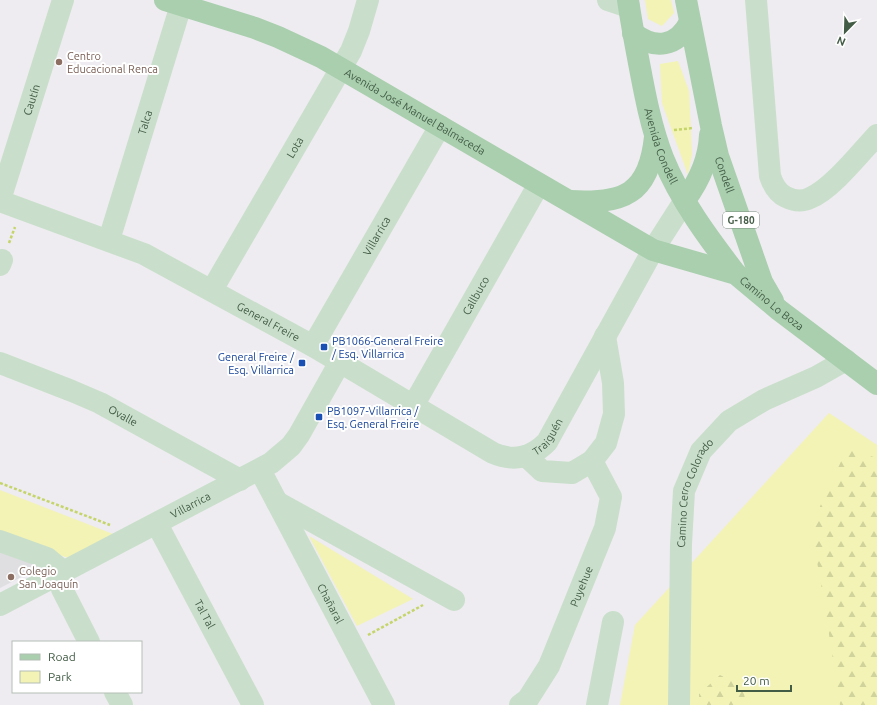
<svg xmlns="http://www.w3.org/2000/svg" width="877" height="705" font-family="Ubuntu,sans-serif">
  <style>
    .education { fill: #dfdee1 }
    .green { fill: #f2f3b4 }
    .forest { fill: url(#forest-firs) }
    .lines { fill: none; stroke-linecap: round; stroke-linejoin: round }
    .path { stroke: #c5d569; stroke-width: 2.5; stroke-dasharray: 3 2; stroke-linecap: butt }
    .minor { stroke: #c9dfcb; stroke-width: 22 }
    .major { stroke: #a9cfae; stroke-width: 22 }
    .education-dot { fill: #8d6e63; stroke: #fff; stroke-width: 1.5 }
    .transit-dot { fill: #1a4fb4; stroke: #fff; stroke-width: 1.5 }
    .labels { text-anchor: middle; stroke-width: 4; stroke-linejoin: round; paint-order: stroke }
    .shield { fill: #fff; stroke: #7b8d7e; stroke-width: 1 }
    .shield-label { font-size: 10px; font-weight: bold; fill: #435c46 }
    .education-label { font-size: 11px; fill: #785e54; stroke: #fff; text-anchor: start }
    .street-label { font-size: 11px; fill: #435c46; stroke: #fff }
    .transit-label { font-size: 11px; fill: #164399; stroke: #fff; text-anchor: start }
  </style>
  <defs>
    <pattern id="forest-firs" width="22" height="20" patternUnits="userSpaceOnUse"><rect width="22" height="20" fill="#f2f3b4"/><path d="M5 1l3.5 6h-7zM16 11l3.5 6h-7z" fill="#d1d39c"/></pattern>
  </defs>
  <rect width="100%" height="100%" fill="#eeecf0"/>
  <polygon class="education" points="0,550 43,566 0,588"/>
  <g class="green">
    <polygon points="645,0 671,0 674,13 662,26 648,19"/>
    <polygon points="678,61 689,91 692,154 688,175 662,103 660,64"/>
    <polygon points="829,413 877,445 877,705 620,705 635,625"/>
    <polygon points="0,490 113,534 68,558 0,534"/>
    <polygon points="309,536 413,599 357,626"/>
  </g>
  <g class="forest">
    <polygon points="847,449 877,458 877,705 840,705 823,596 811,527 825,495"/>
    <polygon points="720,675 744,687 745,705 699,705 699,694"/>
  </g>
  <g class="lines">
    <g class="path">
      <polyline points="674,130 693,128"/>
      <polyline points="9,243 15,227"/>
      <polyline points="0,483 110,525"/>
      <polyline points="368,635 423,605"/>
    </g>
    <g class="minor">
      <polyline points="608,0 629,7"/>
      <path d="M 756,0 L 770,176 C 773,185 777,193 786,197 C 794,201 802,202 810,198 C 831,190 861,152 877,135"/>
      <path id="s1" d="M 0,200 L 63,0"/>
      <path id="s2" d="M 0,201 L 144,254 L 313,346 L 493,453 C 514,462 531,458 547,442 L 653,250 L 685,200"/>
      <path id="s3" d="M 109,240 L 181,5"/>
      <polyline points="0,265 2,260"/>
      <path id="s4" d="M 212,290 L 351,51 L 359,31 L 368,0"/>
      <path id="s5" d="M 313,346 L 440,126"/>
      <path id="s6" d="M 0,363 L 72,391 L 100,403 L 240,480"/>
      <path id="s7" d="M 413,406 L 539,184"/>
      <polyline points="526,456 542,471 572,473 592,461 606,443 614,414 613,383 605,336"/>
      <path id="s8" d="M 260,470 L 384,705"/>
      <polyline points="277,502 454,600"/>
      <path id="s9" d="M 157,524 L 253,705"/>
      <polyline points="0,541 47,558 59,568 62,572 62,589 89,642"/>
      <path id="s10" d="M 0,605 L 271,463 L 291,446 L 299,435 L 340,362"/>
      <polyline points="115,692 122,705"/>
      <path id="s11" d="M 520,705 L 528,699 L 549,666 L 605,528 L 611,497 L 592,461"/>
      <polyline points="597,705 613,622"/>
      <path id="s12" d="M 679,705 L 681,544 L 684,491 L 701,451 L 729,421 L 764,400 L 816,377 L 846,360"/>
    </g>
    <g class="major">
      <path id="s13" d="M 165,0 L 255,28 L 278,37 L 321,57 L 340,68 L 653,250 L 736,274 L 779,310 L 877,384"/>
      <path id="s14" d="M 628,0 C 631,21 635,42 639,63 C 645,95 651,127 663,158 C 680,200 709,239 736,274"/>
      <path id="s15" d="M 686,0 L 711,126 L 718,156 L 762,282 L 773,301"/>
      <path d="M 633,33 C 655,50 677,47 690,22"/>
      <path d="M 685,200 C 699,181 709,160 710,135"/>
      <path d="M 570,201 C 623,204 649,195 655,137"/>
    </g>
  </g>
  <g class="education-dot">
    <circle cx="59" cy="62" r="4"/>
    <circle cx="11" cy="577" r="4"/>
  </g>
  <g class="transit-dot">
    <rect x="320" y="343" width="8" height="8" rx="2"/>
    <rect x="298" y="359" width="8" height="8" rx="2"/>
    <rect x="315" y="413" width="8" height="8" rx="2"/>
  </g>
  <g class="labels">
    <rect class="shield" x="723" y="212" width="36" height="16" rx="3"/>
    <g class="shield-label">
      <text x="741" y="224">G-180</text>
    </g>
    <g class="education-label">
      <text x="67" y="60">Centro<tspan x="67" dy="13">Educacional Renca</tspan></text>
      <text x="19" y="575">Colegio<tspan x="19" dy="13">San Joaquín</tspan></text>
    </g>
    <g class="street-label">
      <text dy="4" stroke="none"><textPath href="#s1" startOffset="105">Cautín</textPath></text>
      <text dy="4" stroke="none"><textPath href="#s13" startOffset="275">Avenida José Manuel Balmaceda</textPath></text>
      <text dy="4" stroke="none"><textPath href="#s3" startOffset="123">Talca</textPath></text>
      <text dy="4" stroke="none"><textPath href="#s14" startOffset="150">Avenida Condell</textPath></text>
      <text dy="4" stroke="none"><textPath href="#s4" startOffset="165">Lota</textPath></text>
      <text dy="4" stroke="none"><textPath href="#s15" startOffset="179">Condell</textPath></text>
      <text dy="4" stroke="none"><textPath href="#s5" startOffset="127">Villarrica</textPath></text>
      <text dy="4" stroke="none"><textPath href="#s7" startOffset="127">Callbuco</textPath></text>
      <text dy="4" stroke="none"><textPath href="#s13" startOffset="683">Camino Lo Boza</textPath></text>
      <text dy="4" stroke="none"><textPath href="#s2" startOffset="295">General Freire</textPath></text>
      <text dy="4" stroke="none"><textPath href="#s6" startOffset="134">Ovalle</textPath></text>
      <text dy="4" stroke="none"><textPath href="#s2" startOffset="619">Traiguén</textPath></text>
      <text dy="4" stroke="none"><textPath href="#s12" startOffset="215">Camino Cerro Colorado</textPath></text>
      <text dy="4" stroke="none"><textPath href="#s10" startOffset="215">Villarrica</textPath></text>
      <text dy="4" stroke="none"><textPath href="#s11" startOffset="135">Puyehue</textPath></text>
      <text dy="4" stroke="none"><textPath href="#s8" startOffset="151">Chañaral</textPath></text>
      <text dy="4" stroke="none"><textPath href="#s9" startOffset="102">Tal Tal</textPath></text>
    </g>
    <g class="transit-label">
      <text x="332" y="345">PB1066-General Freire<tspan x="332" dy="13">/ Esq. Villarrica</tspan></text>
      <text x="294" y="361" text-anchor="end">General Freire /<tspan x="294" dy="13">Esq. Villarrica</tspan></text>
      <text x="327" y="415">PB1097-Villarrica /<tspan x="327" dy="13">Esq. General Freire</tspan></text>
    </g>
  </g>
  <rect x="12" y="641" width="130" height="52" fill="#ffffff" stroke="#b4beb5"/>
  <rect x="20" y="654" width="20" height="6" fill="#a9cfae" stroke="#b4beb5"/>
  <text x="48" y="661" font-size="12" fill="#435c46">Road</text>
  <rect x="20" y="671" width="20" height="12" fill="#f2f3b4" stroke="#b4beb5"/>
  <text x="48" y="681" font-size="12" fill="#435c46">Park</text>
  <g transform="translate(845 32) rotate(203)" stroke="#ffffff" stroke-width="3" paint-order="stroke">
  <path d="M0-3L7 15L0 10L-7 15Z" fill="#435c46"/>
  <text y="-6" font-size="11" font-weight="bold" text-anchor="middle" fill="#435c46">N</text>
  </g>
  <path d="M737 685v6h54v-6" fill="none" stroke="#435c46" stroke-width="2"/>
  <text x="743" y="685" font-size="12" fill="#435c46" stroke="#ffffff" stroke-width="3" paint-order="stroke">20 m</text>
</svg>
